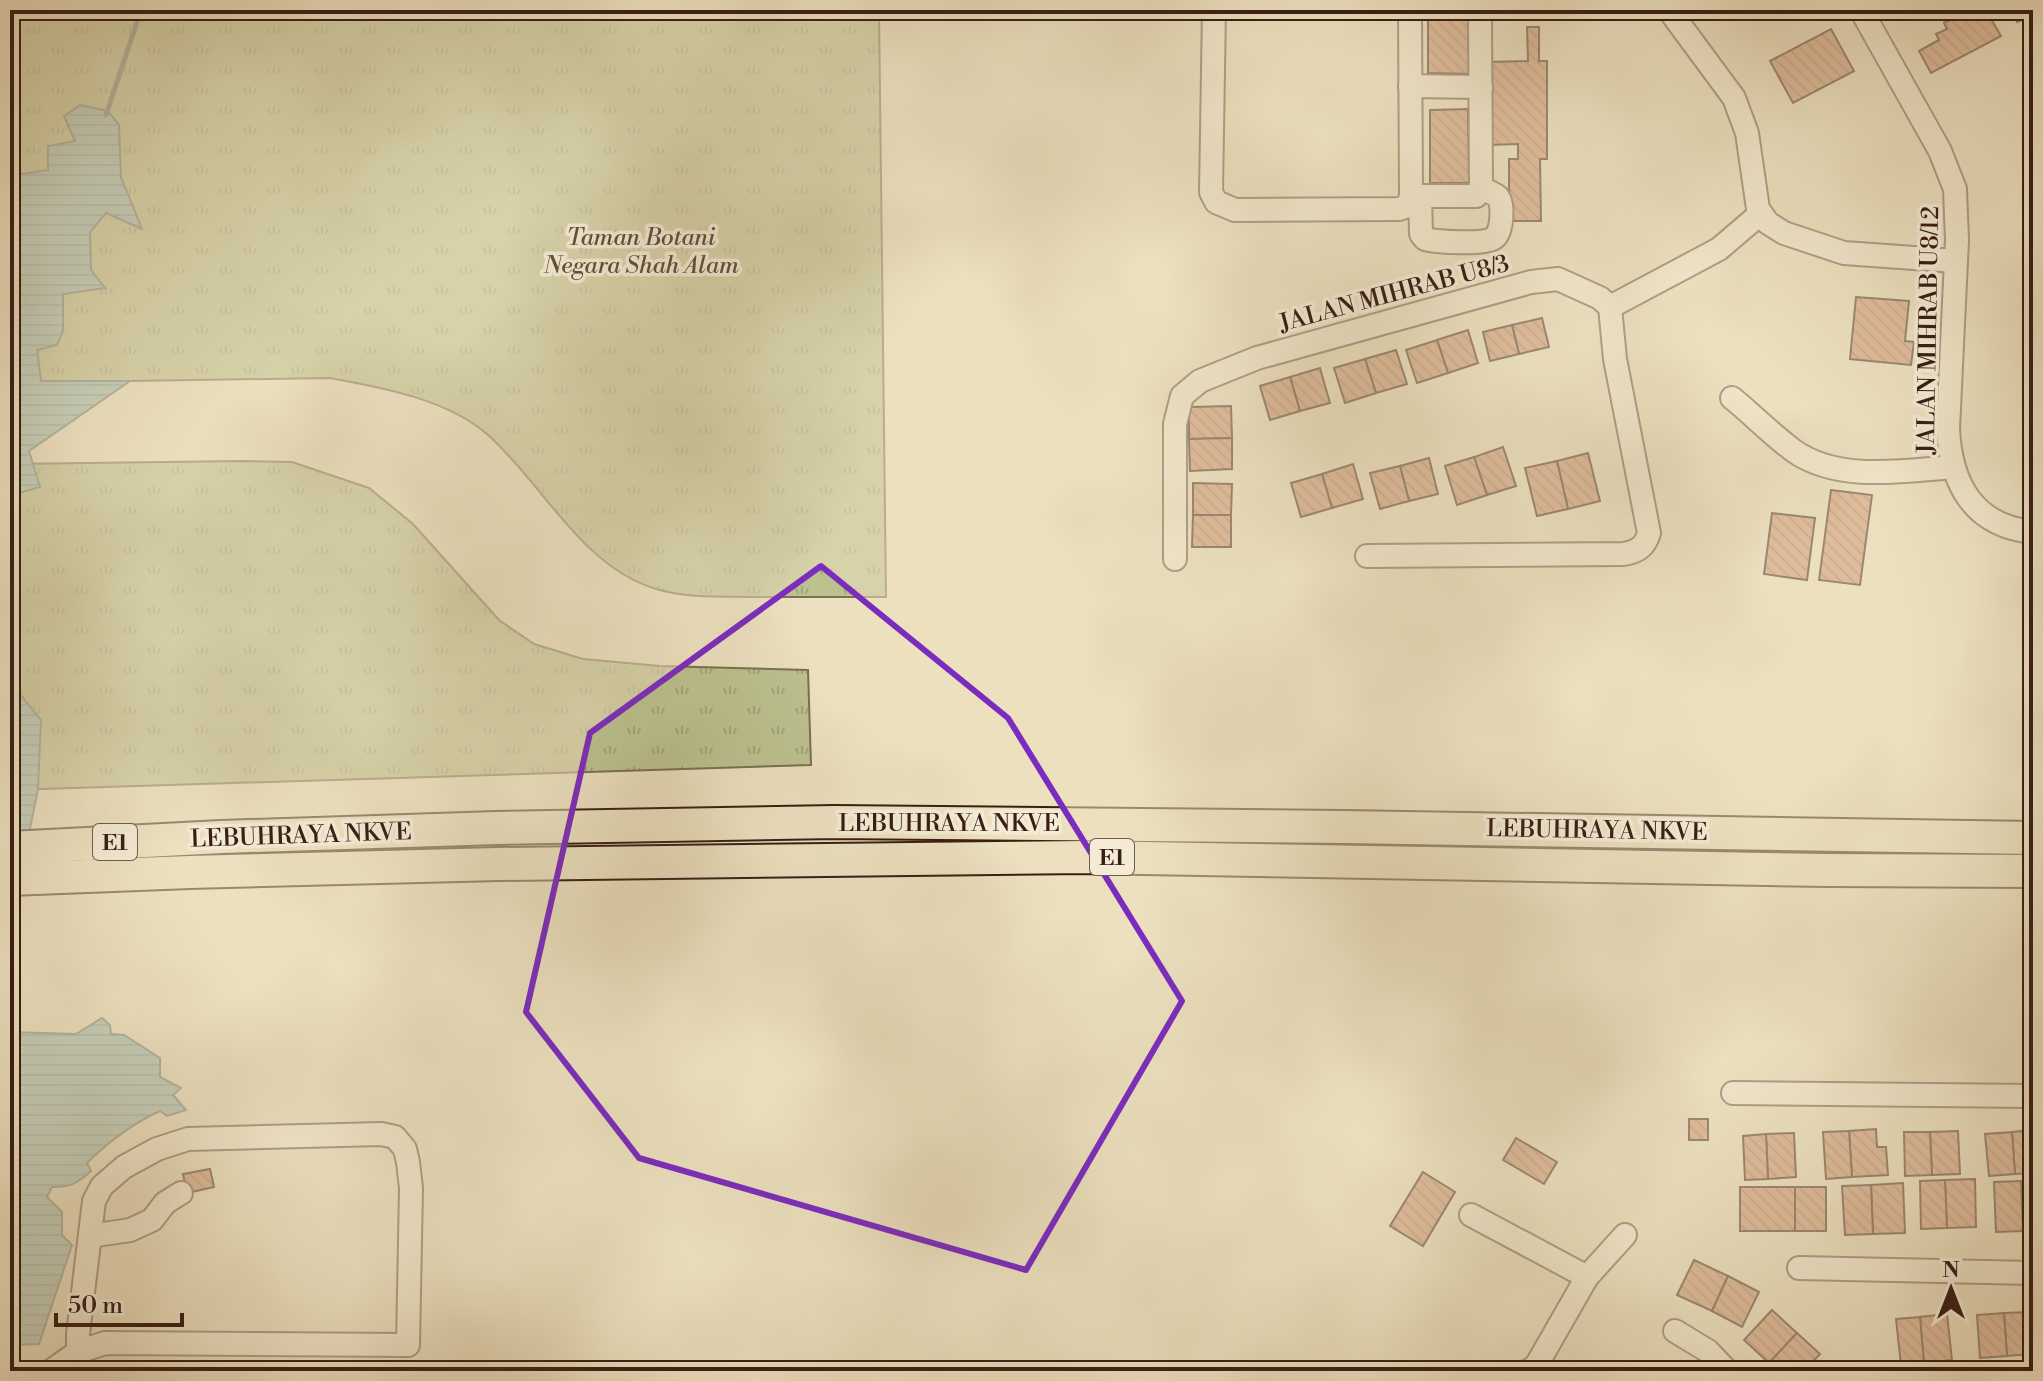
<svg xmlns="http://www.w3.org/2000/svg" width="2043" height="1381" font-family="'Libre Bodoni',serif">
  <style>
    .park { fill: url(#park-tufts); stroke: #7a7052; stroke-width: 2 }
    .water { fill: url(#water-rules); stroke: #727d76; stroke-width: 2 }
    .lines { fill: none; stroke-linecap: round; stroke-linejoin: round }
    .stream { stroke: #727d76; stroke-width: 5 }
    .building { fill: url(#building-back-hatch); stroke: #381e15; stroke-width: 2 }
    .minor-casing { stroke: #654e40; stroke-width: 26 }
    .highway-casing { stroke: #381e15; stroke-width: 36 }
    .minor { stroke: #f3ebd5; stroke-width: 22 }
    .highway { stroke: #ece0bf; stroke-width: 32 }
    .marked { fill: none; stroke: #7b2cbf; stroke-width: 6; stroke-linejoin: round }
    .labels { text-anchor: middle; stroke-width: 7; stroke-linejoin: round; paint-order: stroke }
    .shield { fill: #f3ebd5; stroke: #705c4f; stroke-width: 2 }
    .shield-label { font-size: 22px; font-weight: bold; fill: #381e15 }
    .park-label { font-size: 24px; font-style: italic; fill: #604f3a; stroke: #f3ebd5 }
    .street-label { font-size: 24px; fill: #381e15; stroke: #f3ebd5 }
  </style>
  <defs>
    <pattern id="park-tufts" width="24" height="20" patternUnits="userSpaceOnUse" patternTransform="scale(2)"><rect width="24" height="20" fill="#bcc18f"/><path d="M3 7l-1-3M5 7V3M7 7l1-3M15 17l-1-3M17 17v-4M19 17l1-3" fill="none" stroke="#a2a57a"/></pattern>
    <pattern id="water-rules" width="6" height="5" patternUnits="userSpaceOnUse" patternTransform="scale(2)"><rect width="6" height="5" fill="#99bcb7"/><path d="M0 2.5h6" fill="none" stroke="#85a19c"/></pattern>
    <pattern id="building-back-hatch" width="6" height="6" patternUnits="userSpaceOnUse" patternTransform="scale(2)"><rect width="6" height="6" fill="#cf9170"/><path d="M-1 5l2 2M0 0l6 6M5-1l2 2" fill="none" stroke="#a9765b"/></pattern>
  </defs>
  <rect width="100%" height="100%" fill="#ece0bf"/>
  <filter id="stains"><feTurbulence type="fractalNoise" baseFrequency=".0025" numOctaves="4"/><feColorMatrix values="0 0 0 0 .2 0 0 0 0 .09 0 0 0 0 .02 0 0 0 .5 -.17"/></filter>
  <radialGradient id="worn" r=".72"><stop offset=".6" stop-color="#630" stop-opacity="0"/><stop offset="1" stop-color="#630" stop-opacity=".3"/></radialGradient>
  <g class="park">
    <path d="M 10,10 L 879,10 L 886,597 C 844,597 801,597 759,597 C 724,596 690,599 656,589 C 581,566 544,485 488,435 C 447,399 383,388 330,378 L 130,381 L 10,395 Z"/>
    <polygon points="241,461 292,462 369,488 413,524 499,620 534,644 583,659 660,666 808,670 811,765 10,790 10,464"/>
  </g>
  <g class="water">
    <polygon points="80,105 108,111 119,125 121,177 142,229 106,213 90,232 91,270 105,288 63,294 63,330 57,345 37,350 41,381 130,381 29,451 40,487 15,494 19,519 10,528 10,193 16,175 48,170 48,146 75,141 64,116"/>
    <polygon points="10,682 41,720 38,789 10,927"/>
    <path d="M 102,1018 L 110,1025 L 111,1034 L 124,1035 L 160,1058 L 160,1077 L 181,1088 L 173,1095 L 186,1110 L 167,1116 L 160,1111 C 132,1124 109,1141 87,1163 L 91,1171 C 78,1183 69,1188 52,1187 L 47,1197 L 62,1212 L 62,1235 L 72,1245 L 39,1344 L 10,1345 L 10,1032 L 76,1034 Z"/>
  </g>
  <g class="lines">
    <polyline class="stream" points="106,115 141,10"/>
  </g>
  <g class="building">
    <polygon points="1428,10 1472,10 1472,74 1428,73"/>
    <polygon points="1895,10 1919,10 1901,20"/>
    <polygon points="1969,10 1973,15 1986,10 2001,36 1931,73 1919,51 1939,40 1936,34 1947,29 1944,23"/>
    <polygon points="2002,10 2031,10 2033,15 2017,22 2012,12 2005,16"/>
    <polygon points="1527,27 1539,27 1539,61 1547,61 1547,159 1540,159 1541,221 1509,221 1509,159 1518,159 1518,144 1489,145 1488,62 1528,61"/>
    <polygon points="1831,29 1854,71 1793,103 1770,61"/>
    <polygon points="1468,109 1469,183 1430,183 1430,110"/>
    <polygon points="1856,297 1909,301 1905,341 1914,342 1911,365 1850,359"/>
    <polygon points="1542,318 1549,347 1519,354 1512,325"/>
    <polygon points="1512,325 1519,354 1490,361 1483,332"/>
    <polygon points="1468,330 1478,363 1448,373 1437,340"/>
    <polygon points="1437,340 1448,373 1417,383 1406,350"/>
    <polygon points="1396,350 1407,384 1376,393 1365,359"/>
    <polygon points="1365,359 1376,393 1345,403 1334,368"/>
    <polygon points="1320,368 1330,403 1300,411 1290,377"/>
    <polygon points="1290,377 1300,411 1270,420 1260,386"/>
    <polygon points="1231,406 1232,438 1189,439 1189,407"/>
    <polygon points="1232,438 1232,469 1190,471 1189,439"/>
    <polygon points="1503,447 1516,486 1487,495 1474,457"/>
    <polygon points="1588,453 1600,501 1568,509 1557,461"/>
    <polygon points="1474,457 1487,495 1457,505 1445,466"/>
    <polygon points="1429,458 1438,494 1409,501 1400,466"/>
    <polygon points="1557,461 1568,509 1537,516 1525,468"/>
    <polygon points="1353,464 1363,499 1332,508 1322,474"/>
    <polygon points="1400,466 1409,501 1380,509 1370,473"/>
    <polygon points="1322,474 1332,508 1301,517 1291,483"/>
    <polygon points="1193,483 1232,484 1231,515 1193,515"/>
    <polygon points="1831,490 1872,495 1860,585 1819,580"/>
    <polygon points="1772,513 1815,518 1807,580 1764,574"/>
    <polygon points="1193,515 1231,515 1231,547 1192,547"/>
    <rect x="1689" y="1119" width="19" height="21"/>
    <polygon points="1876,1129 1877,1147 1886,1147 1888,1175 1852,1177 1849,1131"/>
    <polygon points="2033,1130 2033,1173 2015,1174 2012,1132"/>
    <polygon points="1849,1131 1852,1177 1826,1179 1823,1132"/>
    <polygon points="1958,1131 1960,1174 1932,1175 1930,1132"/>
    <polygon points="1904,1132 1930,1132 1932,1175 1905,1176"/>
    <polygon points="2012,1132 2015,1174 1989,1176 1985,1134"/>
    <polygon points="1794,1133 1796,1177 1768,1179 1766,1134"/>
    <polygon points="1766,1134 1768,1179 1745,1180 1743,1136"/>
    <polygon points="1516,1138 1557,1162 1544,1184 1503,1160"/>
    <polygon points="210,1169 214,1187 187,1193 183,1174"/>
    <polygon points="1423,1172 1455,1192 1423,1246 1390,1226"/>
    <polygon points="1975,1179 1976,1227 1947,1228 1945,1180"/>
    <polygon points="1945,1180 1947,1228 1921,1229 1920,1181"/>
    <polygon points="2033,1180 2033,1231 2023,1231 2021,1181"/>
    <polygon points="2021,1181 2023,1231 1996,1232 1994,1182"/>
    <polygon points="1903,1183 1905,1233 1873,1234 1871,1185"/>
    <polygon points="1871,1185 1873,1234 1845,1235 1842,1186"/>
    <rect x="1740" y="1187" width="55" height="44"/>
    <rect x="1795" y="1187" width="31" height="44"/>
    <polygon points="1694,1260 1728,1276 1712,1311 1677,1295"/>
    <polygon points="1728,1276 1759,1292 1742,1327 1712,1311"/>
    <polygon points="1772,1310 1797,1333 1769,1363 1744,1340"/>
    <polygon points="2031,1312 2033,1354 2007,1356 2004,1313"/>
    <polygon points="2004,1313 2007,1356 1980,1358 1977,1315"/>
    <polygon points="1947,1314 1952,1360 1924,1363 1920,1317"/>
    <polygon points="1920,1317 1924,1363 1901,1365 1896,1319"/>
    <polygon points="1797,1333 1820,1354 1804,1371 1778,1371 1769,1363"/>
  </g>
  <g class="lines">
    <g class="minor-casing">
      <g id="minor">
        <polyline points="1214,10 1211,192 1216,202 1235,210 1399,209 1408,206 1411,196 1410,10"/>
        <polyline points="1669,10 1734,98 1747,133 1758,209 1768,223 1784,233 1844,253 1956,261"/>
        <path d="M 1861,10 L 1940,151 L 1955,189 L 1957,240 L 1948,429 C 1951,484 1973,526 2033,532"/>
        <polyline points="1410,86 1481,87"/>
        <polyline points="1411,196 1476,196 1481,188 1480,10"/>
        <path d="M 1420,196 L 1421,234 L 1425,239 C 1438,242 1483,245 1494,238 C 1502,233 1504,205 1498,197 C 1494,193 1486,191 1481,188"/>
        <path d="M 1732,398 C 1753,415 1772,435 1794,451 C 1838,482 1902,471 1953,467"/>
        <path d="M 1367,556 L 1623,554 C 1637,552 1645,547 1649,533 L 1615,359 L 1610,307"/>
        <polyline points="1175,559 1175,424 1182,396 1200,381 1257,358 1531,282 1558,279 1600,298 1610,307 1719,249 1760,214"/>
        <polyline points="1733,1093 2033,1096"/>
        <polyline points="1471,1215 1587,1277"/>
        <polyline points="90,1236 130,1230 152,1220 165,1203 181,1193"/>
        <polyline points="1799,1268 2033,1273"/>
        <polyline points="1675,1331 1708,1351 1727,1371"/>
        <polyline points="51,1371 78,1352 105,1343 408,1345 411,1188 408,1162 405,1149 395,1137 381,1134 188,1139 157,1149 124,1167 102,1186 94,1201 78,1334 78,1352"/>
        <polyline points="1528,1371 1536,1366 1587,1277 1625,1235"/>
      </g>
    </g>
    <g class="highway-casing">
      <g id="highway">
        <polyline points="10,848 221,837 497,828 834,822 1344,827 2033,838"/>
        <polyline points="10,879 190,872 499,864 1086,857 1827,870 2033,871"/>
      </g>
    </g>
    <use href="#minor" class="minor"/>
    <use href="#highway" class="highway"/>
  </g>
  <path d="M0 0H2043V1381H0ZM 821,566 L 1008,718 L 1182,1001 L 1026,1270 L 639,1158 L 526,1012 L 590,733 Z" fill="#ece0bf" fill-opacity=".55" fill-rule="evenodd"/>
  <path class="marked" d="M 821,566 L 1008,718 L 1182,1001 L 1026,1270 L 639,1158 L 526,1012 L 590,733 Z"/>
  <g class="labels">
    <g class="shield">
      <rect x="93" y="824" width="44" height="36" rx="6"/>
      <rect x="1090" y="839" width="44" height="36" rx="6"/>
    </g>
    <g class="shield-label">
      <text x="115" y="850">E1</text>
      <text x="1112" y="865">E1</text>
    </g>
    <g class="park-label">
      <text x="641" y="245">Taman Botani<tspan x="641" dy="28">Negara Shah Alam</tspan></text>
    </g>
    <g class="street-label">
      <text transform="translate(1394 293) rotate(-15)" y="8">JALAN MIHRAB U8/3</text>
      <text transform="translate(1928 330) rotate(-89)" y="8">JALAN MIHRAB U8/12</text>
      <text x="949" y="831">LEBUHRAYA NKVE</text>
      <text transform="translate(1597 830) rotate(1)" y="8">LEBUHRAYA NKVE</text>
      <text transform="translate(301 835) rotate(-2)" y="8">LEBUHRAYA NKVE</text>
    </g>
  </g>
  <rect width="2043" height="1381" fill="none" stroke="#ece0bf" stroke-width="40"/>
  <rect x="12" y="12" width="2019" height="1357" fill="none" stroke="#381e15" stroke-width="4"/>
  <rect x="20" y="20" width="2003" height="1341" fill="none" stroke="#381e15" stroke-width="2"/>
  <g transform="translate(1951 1289)" stroke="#f3ebd5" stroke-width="6" paint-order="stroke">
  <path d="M0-6L14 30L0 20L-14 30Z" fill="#381e15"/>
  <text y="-12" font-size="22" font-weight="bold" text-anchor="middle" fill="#381e15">N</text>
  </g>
  <path d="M56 1313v12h126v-12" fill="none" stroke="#381e15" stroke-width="4"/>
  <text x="68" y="1313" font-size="24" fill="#381e15" stroke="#f3ebd5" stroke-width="6" paint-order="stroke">50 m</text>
  <rect width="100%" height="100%" filter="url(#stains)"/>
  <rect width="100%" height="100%" fill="url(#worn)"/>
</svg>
